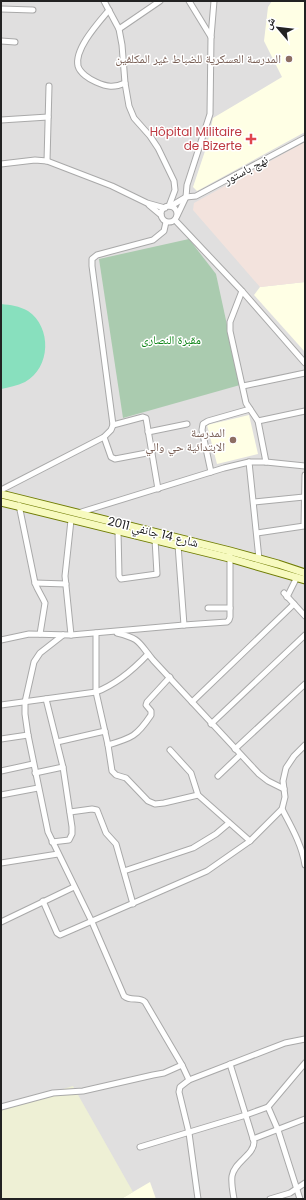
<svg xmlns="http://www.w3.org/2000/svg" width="306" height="1200" font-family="Poppins,'Noto Naskh Arabic',sans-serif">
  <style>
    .residential { fill: #e0dfdf }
    .education { fill: #ffffe5 }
    .military { fill: #f3e3dd }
    .farmland { fill: #eef0d5 }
    .cemetery { fill: #aacbaf }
    .pitch { fill: #88e0be }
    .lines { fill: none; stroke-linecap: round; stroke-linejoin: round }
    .minor-casing { stroke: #a9a9a9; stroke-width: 7 }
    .secondary-casing { stroke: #707d05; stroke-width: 9 }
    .minor { stroke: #fff; stroke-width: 5 }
    .secondary { stroke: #f7fabf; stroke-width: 7 }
    .education-dot { fill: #8d6e63; stroke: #fff; stroke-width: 1.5 }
    .health-dot { fill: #e0444e; stroke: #fff; stroke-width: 1.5 }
    .labels { text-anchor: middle; stroke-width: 3; stroke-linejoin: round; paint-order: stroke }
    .education-label { font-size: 12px; fill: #785e54; stroke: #fff; text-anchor: end }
    .health-label { font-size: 12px; fill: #be3a42; stroke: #fff; text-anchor: end }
    .street-label { font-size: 12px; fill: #222; stroke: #fff }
    .park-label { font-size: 12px; fill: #0c8416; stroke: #fff }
  </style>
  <rect width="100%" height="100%" fill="#f2efe9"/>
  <rect class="residential" x="1" y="1" width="304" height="1198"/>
  <g class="education">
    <polygon points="272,1 305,1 305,132 197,191 193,187 207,145 213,118 282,77 264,41 268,7"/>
    <polygon points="305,282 305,352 254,295 260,287"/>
    <polygon points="249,415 258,454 217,464 207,425"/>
    <polygon points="150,1182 156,1199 121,1199"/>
  </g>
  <polygon class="military" points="305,142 305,282 260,287 193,210 194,203"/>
  <polygon class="farmland" points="73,1086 133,1192 121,1199 1,1199 1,1108"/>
  <polygon class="cemetery" points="189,239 216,274 240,385 123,418 99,259"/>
  <path class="pitch" d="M 1,304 C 11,305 19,306 28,311 C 52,327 51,368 25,382 C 17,386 9,387 1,389 Z"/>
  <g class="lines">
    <g class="minor-casing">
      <g id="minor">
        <polyline points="104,1 119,29 122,45 125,83 129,106 134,118 150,136 158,148 174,181 175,190 169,206"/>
        <polyline points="189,1 211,37"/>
        <polyline points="1,9 33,10"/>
        <path d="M 109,10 C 99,22 74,49 78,66 C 80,73 89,79 96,82 C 107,87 114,88 125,83"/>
        <polyline points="119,29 160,1"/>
        <polyline points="1,41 15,42"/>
        <polyline points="1,120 48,117"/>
        <polyline points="47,161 49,86"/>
        <polyline points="1,164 35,160 47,161 112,186 147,203 165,208"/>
        <polyline points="149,205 161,215"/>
        <circle cx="169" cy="214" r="8"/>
        <polyline points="171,206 186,197 196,196 305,138"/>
        <polyline points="177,216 186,197 187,185 210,114 211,37 214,1"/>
        <polyline points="175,220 242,291 305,363"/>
        <polyline points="242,291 230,322 230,331 246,403 258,421 266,462"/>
        <polyline points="243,386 305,373"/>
        <polyline points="258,421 305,411"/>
        <polyline points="113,425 143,417 146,418 158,489"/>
        <polyline points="148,432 187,424"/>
        <polyline points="104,437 111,457 115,459 152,452"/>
        <polyline points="249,462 259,559"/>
        <polyline points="211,472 202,430 203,424 208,421 250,409"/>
        <polyline points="1,490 104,437 111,430 113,425 92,266 92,259 97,255 153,240 164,231 166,222"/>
        <polyline points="254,502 304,497"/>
        <path d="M 19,505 L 35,583 C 38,591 42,596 45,603 L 40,634"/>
        <polyline points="78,513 224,468 249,462 266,462 305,466"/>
        <polyline points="118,531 119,576 121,579 157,574 155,539"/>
        <polyline points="257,533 304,526 305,475"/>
        <polyline points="178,545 184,625"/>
        <polyline points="35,583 66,584"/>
        <polyline points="284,593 305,616"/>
        <polyline points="287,597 297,577"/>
        <polyline points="208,608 230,608"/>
        <polyline points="96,633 96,692 108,745 112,771 116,775 126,778 148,801 155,804 164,803 198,795"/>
        <path d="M 117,633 C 141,639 138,642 153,660 L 259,774 L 268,781 L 284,789"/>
        <path d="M 63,635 L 40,653 L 34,662 L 25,702 L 25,714 L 28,735 L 48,832 L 92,922 L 124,996 C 131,1002 139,996 145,1002 L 182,1065 L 189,1080 L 285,1043 L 305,1039"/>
        <polyline points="71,635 65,576 71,520"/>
        <polyline points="1,640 29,634 71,635 184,625 227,622 229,620 230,617 230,556"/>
        <polyline points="46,699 63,767 72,827 72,834 69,840 52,842"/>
        <polyline points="192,702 294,604"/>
        <path d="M 1,705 L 96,692 C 117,684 133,670 148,654"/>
        <polyline points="211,724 305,635"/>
        <polyline points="1,739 28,735"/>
        <polyline points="57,742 105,731"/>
        <path d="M 108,745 C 132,738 137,736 151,715 L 151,711 L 146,705 L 147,702 L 170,677"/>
        <polyline points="235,749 305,684"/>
        <polyline points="170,750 191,773 198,795 250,841"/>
        <polyline points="1,771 33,764"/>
        <polyline points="35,773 63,767"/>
        <polyline points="218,776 240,755"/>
        <polyline points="1,795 38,788"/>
        <path d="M 282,809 C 291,826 302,845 305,865"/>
        <polyline points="70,812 92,809 97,810 106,833 116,844 133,904"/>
        <polyline points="1,863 58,854"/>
        <polyline points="124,871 193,848 216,834 229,823"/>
        <polyline points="43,901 57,933 60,935 207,871 250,841 282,809 285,797 283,781 286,768 294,756 305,745"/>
        <polyline points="1,922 74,887"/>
        <path d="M 230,1064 L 254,1142 C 254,1155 234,1162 232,1176 C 231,1184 233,1192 234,1199"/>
        <polyline points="189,1080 180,1087 179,1092 189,1133 198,1199"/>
        <polyline points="1,1107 53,1093 83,1091 153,1075 164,1073 182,1065"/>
        <polyline points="268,1107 278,1130 300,1199"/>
        <polyline points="253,1139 305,1119"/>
        <polyline points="140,1147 246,1115 268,1107 305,1063"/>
        <polyline points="270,1199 290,1193 305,1183"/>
      </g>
    </g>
    <g class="secondary-casing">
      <g id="secondary">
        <polyline points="1,494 230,551 278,564 305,573"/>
        <polyline points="1,502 229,558 305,580"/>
      </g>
    </g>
    <use href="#minor" class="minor"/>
    <use href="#secondary" class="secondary"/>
  </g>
  <g class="education-dot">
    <circle cx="289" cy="59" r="4"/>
    <circle cx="233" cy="440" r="4"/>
  </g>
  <path class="health-dot" d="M249 133h4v4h4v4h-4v4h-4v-4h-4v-4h4z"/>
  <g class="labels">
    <g class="education-label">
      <text x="281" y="63">المدرسة العسكرية للضباط غير المكلفين</text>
      <text x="225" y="437">المدرسة<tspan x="225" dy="14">الابتدائية حي والي</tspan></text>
    </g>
    <g class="health-label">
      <text x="242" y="136">Hôpital Militaire<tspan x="242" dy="14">de Bizerte</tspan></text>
    </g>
    <g class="street-label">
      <text transform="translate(246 170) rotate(-28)" y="4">نهج باستور</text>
      <text transform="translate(153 532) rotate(14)" y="4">شارع 14 جانفي 2011</text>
    </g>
    <g class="park-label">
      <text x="171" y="344">مقبرة النصارى</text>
    </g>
  </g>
  <rect width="306" height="1200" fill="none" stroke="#222222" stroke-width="4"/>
  <g transform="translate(278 28) rotate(298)" stroke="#ffffff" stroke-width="3" paint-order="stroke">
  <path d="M0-3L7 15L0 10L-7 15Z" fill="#222222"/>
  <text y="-6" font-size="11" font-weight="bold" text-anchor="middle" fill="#222222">ش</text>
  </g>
</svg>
